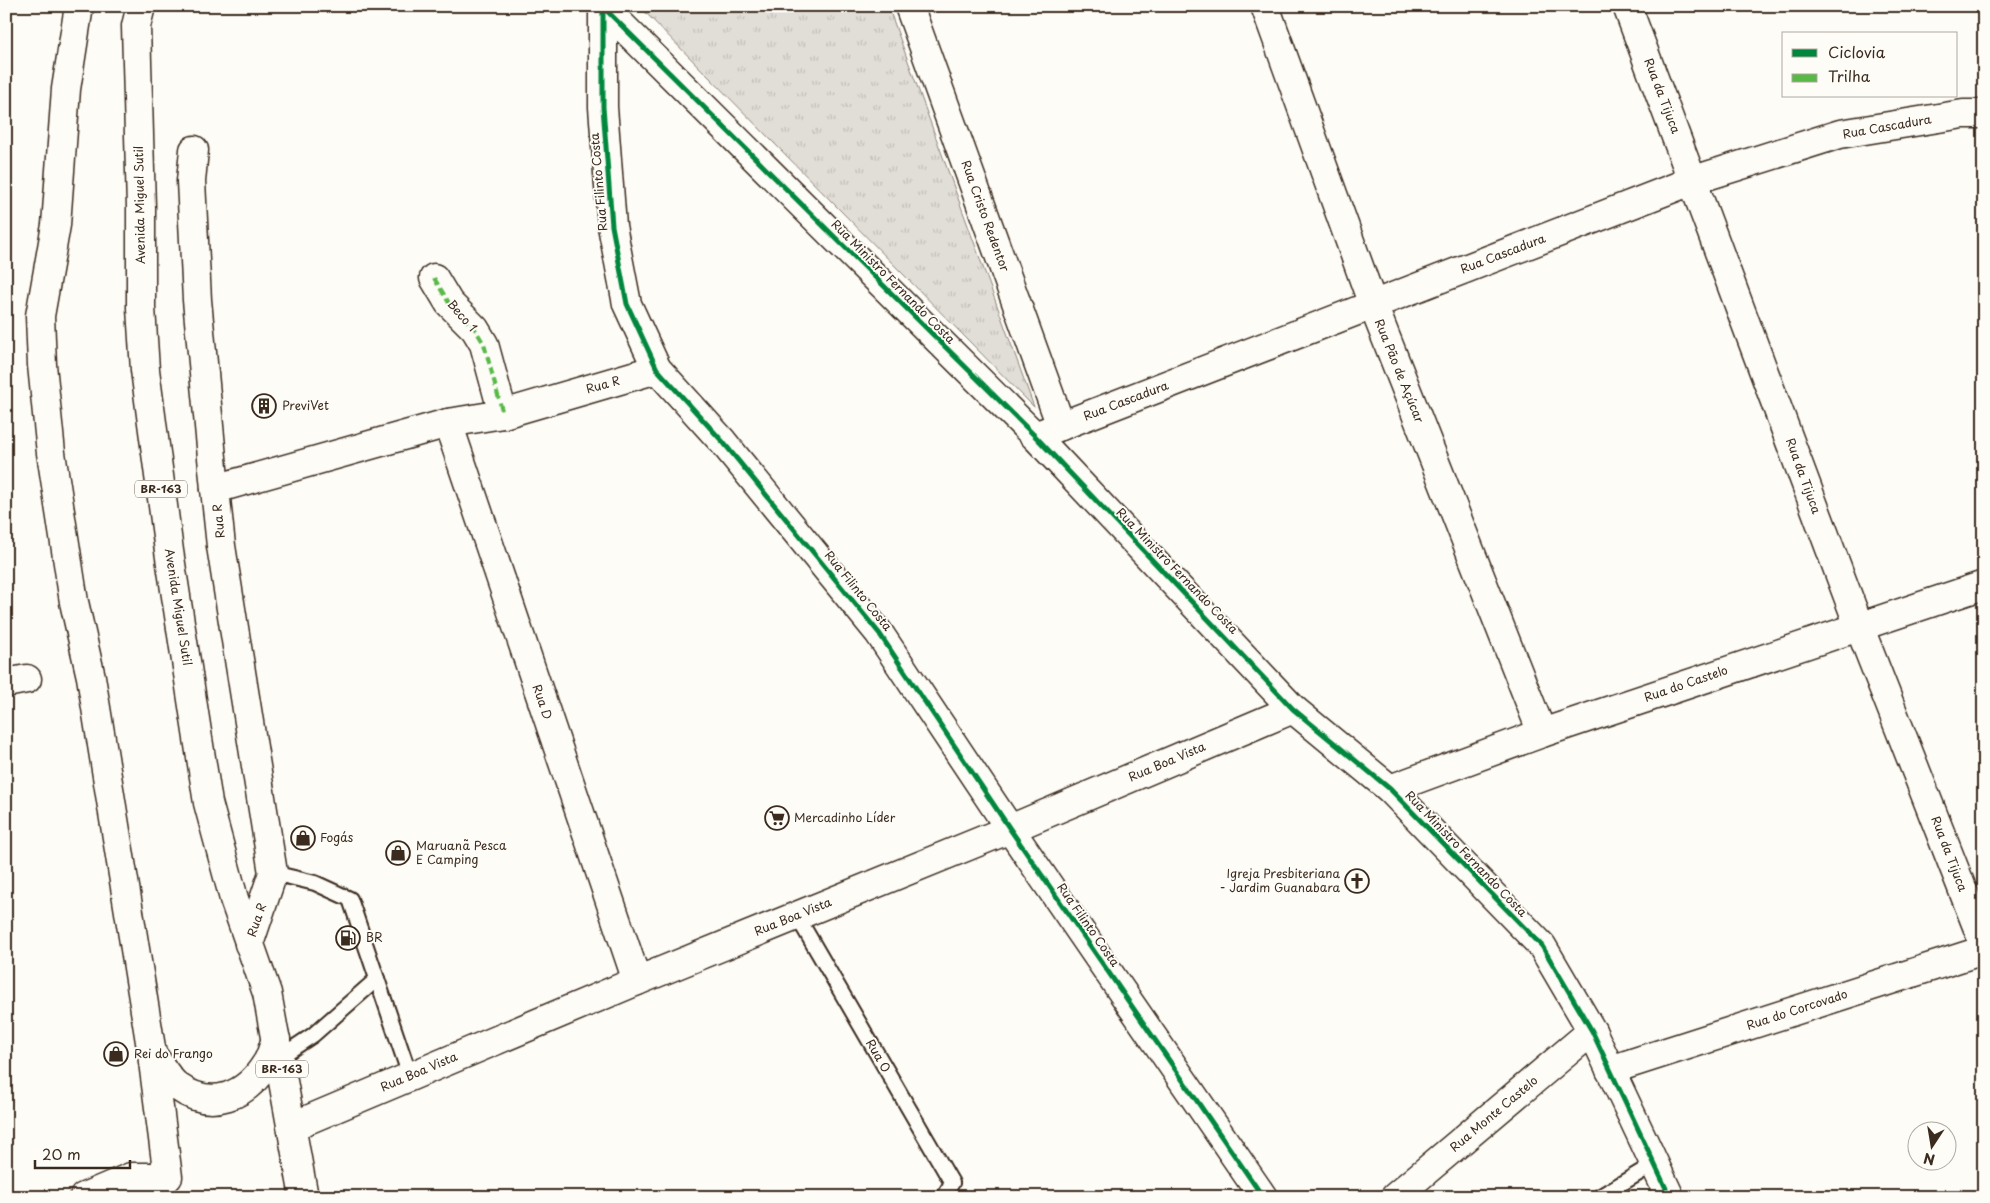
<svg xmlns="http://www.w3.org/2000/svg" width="1990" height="1203" font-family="'Playpen Sans',sans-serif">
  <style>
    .grass { fill: url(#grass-tufts); stroke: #8e847a }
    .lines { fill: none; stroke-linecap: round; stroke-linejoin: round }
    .lane-casing { stroke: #3b2a1e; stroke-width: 18 }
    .street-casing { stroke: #3b2a1e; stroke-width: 31 }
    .highway-casing { stroke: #3b2a1e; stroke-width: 31 }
    .lane { stroke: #fdfcf7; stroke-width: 14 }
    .street { stroke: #fdfcf7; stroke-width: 28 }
    .highway { stroke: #fdfcf7; stroke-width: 28 }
    .quiet { stroke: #58b947; stroke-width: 4; stroke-dasharray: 8 4; stroke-linecap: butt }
    .cycleway-casing { stroke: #fdfcf7; stroke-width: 8 }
    .cycleway { stroke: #00873e; stroke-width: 5 }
    .labels { text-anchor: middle; stroke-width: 4; stroke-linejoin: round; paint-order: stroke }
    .shield { fill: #fdfcf7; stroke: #75695f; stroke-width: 1 }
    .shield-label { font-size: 11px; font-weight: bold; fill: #3b2a1e }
    .street-label { font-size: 12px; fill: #3b2a1e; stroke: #fdfcf7 }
    .poi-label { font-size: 12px; fill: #3b2a1e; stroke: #fdfcf7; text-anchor: start }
  </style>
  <defs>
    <pattern id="grass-tufts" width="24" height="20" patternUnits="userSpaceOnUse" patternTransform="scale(1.25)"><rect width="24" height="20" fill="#e1ded7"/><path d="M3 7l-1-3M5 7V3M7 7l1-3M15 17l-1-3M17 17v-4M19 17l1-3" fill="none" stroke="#c2bfb8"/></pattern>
  </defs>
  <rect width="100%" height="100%" fill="#fdfcf7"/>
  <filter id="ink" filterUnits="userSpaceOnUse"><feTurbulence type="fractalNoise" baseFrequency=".02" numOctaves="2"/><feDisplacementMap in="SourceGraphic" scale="10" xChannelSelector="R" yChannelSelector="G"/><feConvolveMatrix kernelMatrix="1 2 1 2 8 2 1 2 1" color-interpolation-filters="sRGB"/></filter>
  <g filter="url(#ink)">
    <polygon class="grass" points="640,6 888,6 1034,407 641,8"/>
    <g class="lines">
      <g class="lane-casing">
        <g id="lane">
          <polyline points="273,873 315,883 350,899 410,1076"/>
          <polyline points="797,916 952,1183 943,1197"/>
          <polyline points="280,1057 313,1035 377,979"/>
          <polyline points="1599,1197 1654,1164"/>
        </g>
      </g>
      <g class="street-casing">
        <g id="street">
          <polyline points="79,6 66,89 56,225 40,316 42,365 51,453 74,602 91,677 152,1054 168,1177 131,1177 84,1197"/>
          <polyline points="602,6 1035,436 1293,709 1390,789 1542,946 1592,1031 1670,1197"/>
          <polyline points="909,6 1061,426"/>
          <polyline points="1265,6 1373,305 1542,733"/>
          <polyline points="1627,6 1859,626 1984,944"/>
          <polyline points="603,8 603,107 612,226 627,304 657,369 723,442 879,633 1010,829 1263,1197"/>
          <polyline points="194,150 191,181 197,300 215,489"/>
          <polyline points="434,278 449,303 475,329 484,344 503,414"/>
          <polyline points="448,423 637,981"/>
          <polyline points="1035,436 1694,180 1840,134 1963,114 1984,114"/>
          <polyline points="6,683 27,679"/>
          <polyline points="1390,789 1542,733 1984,585"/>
          <polyline points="249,944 273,873 221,546 215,489 448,423 503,414 657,369"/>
          <polyline points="1610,1070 1984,950"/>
          <polyline points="293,1126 637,981 1010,829 1293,709"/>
          <polyline points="1395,1197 1592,1031"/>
        </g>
      </g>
      <g class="highway-casing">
        <g id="highway">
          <polyline points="141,6 136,26 141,208 141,308 145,370 169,551 208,803 234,899 267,993 304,1197"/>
          <path d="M 152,1054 C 160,1064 168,1080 178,1087 C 212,1111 246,1096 266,1064 C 271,1057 273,1047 276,1039"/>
        </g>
      </g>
      <use href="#lane" class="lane"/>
      <use href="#street" class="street"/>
      <use href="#highway" class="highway"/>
      <polyline class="quiet" points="434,278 449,303 475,329 484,344 503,414"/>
      <g class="cycleway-casing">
        <g id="cycleway">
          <polyline points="602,6 1035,436 1293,709 1390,789 1542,946 1592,1031 1670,1197"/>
          <polyline points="603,8 603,107 612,226 627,304 657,369 723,442 879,633 1010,829 1263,1197"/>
        </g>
      </g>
      <use href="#cycleway" class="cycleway"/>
    </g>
  </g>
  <defs>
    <g id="building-ring" transform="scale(1.25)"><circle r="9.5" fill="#fdfcf7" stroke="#3b2a1e" stroke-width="1.5"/><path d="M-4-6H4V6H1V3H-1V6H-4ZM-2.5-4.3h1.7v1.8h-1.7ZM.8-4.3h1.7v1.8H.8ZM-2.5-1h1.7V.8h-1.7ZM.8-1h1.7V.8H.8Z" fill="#3b2a1e"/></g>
    <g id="supermarket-ring" transform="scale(1.25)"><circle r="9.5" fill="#fdfcf7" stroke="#3b2a1e" stroke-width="1.5"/><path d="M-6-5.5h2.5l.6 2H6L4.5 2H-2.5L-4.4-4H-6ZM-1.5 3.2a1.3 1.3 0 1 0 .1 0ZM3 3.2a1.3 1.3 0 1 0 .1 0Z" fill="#3b2a1e"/></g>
    <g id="shop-ring" transform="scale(1.25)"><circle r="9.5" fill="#fdfcf7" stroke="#3b2a1e" stroke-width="1.5"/><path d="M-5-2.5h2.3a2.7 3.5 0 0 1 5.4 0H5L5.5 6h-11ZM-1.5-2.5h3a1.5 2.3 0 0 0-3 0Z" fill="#3b2a1e"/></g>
    <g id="church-ring" transform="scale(1.25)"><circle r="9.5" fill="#fdfcf7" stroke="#3b2a1e" stroke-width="1.5"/><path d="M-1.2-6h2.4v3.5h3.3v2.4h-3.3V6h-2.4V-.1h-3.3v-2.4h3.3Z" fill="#3b2a1e"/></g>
    <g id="fuel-ring" transform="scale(1.25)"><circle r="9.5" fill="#fdfcf7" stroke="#3b2a1e" stroke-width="1.5"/><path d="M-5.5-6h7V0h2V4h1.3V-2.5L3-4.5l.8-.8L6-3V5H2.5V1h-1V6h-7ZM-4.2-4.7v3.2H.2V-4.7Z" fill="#3b2a1e"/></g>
  </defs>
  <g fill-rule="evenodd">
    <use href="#building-ring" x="264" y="406"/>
    <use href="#supermarket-ring" x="777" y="818"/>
    <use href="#shop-ring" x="303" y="838"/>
    <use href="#shop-ring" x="398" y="853"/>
    <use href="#church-ring" x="1357" y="881"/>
    <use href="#fuel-ring" x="348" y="938"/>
    <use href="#shop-ring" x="116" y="1054"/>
  </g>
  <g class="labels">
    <g class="shield">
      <rect x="135" y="480.5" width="52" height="17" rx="4"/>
      <rect x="256" y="1060.5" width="52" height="17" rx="4"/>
    </g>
    <g class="shield-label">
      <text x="161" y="493">BR-163</text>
      <text x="282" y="1073">BR-163</text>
    </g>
    <g class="street-label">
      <text transform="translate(1662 96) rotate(69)" y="4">Rua da Tijuca</text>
      <text transform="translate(1887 127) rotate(-10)" y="4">Rua Cascadura</text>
      <text transform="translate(599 182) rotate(-95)" y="4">Rua Filinto Costa</text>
      <text transform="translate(140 205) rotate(-91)" y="4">Avenida Miguel Sutil</text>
      <text transform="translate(985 216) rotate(70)" y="4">Rua Cristo Redentor</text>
      <text transform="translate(1503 254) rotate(-21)" y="4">Rua Cascadura</text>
      <text transform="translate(893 282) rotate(45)" y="4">Rua Ministro Fernando Costa</text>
      <text transform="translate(462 316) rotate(49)" y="4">Beco 1</text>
      <text transform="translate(1399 371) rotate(68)" y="4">Rua Pão de Açúcar</text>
      <text transform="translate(603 385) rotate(-16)" y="4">Rua R</text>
      <text transform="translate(1126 401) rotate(-21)" y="4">Rua Cascadura</text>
      <text transform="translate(1803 476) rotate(70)" y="4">Rua da Tijuca</text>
      <text transform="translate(219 521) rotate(-96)" y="4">Rua R</text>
      <text transform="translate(1177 571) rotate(46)" y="4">Rua Ministro Fernando Costa</text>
      <text transform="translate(858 591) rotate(51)" y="4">Rua Filinto Costa</text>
      <text transform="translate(178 607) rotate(81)" y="4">Avenida Miguel Sutil</text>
      <text transform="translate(1686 684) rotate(-19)" y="4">Rua do Castelo</text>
      <text transform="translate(542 702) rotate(71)" y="4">Rua D</text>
      <text transform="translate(1167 762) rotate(-23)" y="4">Rua Boa Vista</text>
      <text transform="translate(1466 854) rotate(46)" y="4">Rua Ministro Fernando Costa</text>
      <text transform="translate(1949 854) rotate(69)" y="4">Rua da Tijuca</text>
      <text transform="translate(793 917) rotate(-22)" y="4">Rua Boa Vista</text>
      <text transform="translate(257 920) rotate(-71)" y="4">Rua R</text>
      <text transform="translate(1088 925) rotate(55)" y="4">Rua Filinto Costa</text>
      <text transform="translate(1797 1010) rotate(-18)" y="4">Rua do Corcovado</text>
      <text transform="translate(878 1056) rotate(60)" y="4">Rua O</text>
      <text transform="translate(419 1072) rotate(-23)" y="4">Rua Boa Vista</text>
      <text transform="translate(1494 1114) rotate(-40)" y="4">Rua Monte Castelo</text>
    </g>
    <g class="poi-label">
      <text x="282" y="410">PreviVet</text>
      <text x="794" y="822">Mercadinho Líder</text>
      <text x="320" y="842">Fogás</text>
      <text x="416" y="850">Maruanã Pesca<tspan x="416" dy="14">E Camping</tspan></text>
      <text x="1340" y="878" text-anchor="end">Igreja Presbiteriana<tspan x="1340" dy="14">- Jardim Guanabara</tspan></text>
      <text x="366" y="942">BR</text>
      <text x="134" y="1058">Rei do Frango</text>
    </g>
  </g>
  <rect width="1990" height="1203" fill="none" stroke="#fdfcf7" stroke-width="25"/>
  <rect x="12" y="12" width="1965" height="1178" fill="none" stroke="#3b2a1e" stroke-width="2" filter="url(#ink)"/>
  <rect x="1782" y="32" width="175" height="65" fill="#fdfcf7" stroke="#afa8a0"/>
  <rect x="1792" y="49" width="25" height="8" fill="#00873e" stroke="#afa8a0"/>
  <text x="1828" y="58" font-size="15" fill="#3b2a1e">Ciclovia</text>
  <rect x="1792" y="74" width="25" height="8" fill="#58b947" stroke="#afa8a0"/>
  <text x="1828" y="82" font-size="15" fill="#3b2a1e">Trilha</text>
  <g transform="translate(1932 1146) rotate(192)"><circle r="24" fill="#fdfcf7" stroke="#afa8a0"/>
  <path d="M0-4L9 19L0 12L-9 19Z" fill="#3b2a1e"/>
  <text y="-8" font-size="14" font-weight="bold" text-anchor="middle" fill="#3b2a1e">N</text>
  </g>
  <path d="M35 1160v8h95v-8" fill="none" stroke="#3b2a1e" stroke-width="2.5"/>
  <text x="42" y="1160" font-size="15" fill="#3b2a1e" stroke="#fdfcf7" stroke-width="4" paint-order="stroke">20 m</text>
</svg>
